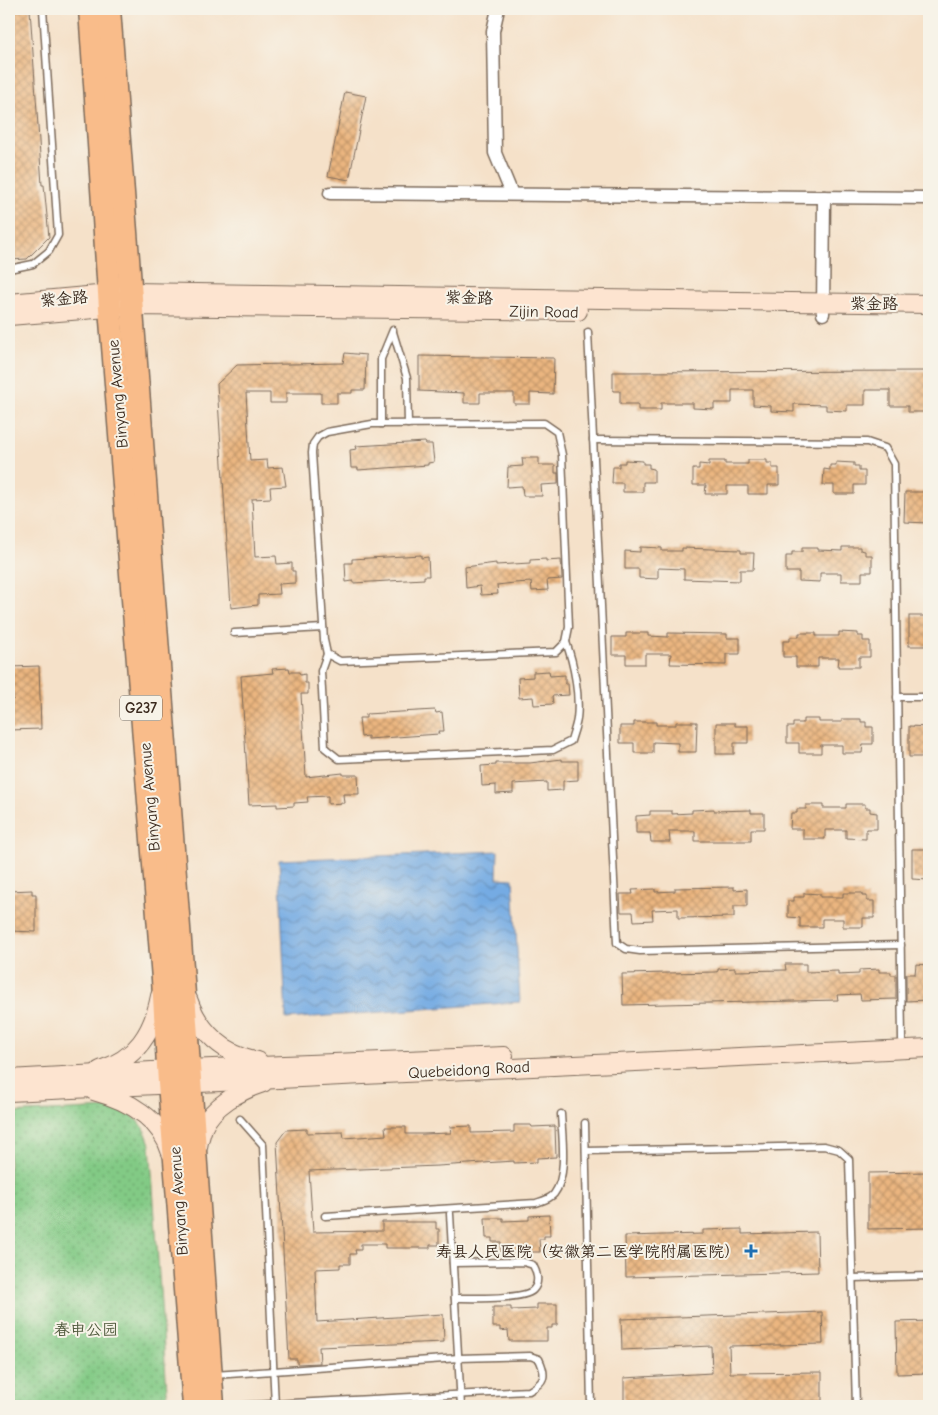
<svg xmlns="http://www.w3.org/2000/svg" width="938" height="1415" font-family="'Comic Neue','LXGW WenKai TC',sans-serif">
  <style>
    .park { fill: url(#park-dots); stroke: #5e7a52 }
    .water { fill: url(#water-waves); stroke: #586a80 }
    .building { fill: url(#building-cross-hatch) }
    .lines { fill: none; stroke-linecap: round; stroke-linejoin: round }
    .lane-casing { stroke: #7c6a5a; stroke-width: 9 }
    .street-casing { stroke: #7c6a5a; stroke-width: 15 }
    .secondary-casing { stroke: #7c6a5a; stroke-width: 20 }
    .highway-casing { stroke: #7c6a5a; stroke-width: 25 }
    .lane { stroke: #fff; stroke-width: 6 }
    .street { stroke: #fff; stroke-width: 12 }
    .secondary { stroke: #fde4d0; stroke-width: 18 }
    .highway { stroke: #f9bc8a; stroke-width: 22 }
    .poi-dot { fill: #1f6fb2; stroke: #f7f3e8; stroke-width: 2 }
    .labels { text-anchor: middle; stroke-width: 4; stroke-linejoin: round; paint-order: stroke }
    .shield { fill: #f7f3e8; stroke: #73665b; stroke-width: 1 }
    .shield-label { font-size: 15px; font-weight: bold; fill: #3b2a1e }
    .street-label { font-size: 16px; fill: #3b2a1e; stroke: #f7f3e8 }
    .poi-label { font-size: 16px; fill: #3b2a1e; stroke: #f7f3e8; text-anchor: end }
    .park-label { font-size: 16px; fill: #505a3d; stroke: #f7f3e8 }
  </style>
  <defs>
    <pattern id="park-dots" width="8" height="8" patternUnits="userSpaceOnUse" patternTransform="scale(1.25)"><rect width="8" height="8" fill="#82ca85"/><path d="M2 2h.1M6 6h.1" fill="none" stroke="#6ca46c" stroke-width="1.8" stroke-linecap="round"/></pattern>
    <pattern id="water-waves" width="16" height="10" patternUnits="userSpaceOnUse" patternTransform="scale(1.25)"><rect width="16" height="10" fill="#75abe3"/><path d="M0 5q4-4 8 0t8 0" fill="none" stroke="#618bb7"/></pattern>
    <pattern id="building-cross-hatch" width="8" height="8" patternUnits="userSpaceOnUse" patternTransform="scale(1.25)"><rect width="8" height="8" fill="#ebb680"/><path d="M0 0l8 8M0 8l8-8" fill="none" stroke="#c09468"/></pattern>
  </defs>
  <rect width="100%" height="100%" fill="#f7f3e8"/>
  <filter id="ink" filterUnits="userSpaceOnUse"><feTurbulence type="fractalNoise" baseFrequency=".02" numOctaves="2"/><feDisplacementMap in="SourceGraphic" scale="10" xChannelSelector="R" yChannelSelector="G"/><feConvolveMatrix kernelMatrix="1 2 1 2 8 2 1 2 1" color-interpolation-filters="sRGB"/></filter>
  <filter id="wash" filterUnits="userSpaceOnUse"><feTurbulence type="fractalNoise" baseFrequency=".0096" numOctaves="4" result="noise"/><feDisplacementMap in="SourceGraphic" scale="20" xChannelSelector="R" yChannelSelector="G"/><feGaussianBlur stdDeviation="1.12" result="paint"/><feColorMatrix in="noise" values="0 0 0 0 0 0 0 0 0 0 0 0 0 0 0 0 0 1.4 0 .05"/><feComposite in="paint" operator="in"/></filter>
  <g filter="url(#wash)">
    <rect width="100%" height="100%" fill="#f5e1c9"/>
    <polygon class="park" points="110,1108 128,1111 144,1128 150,1144 168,1406 9,1406 9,1113"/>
    <polygon class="water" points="498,851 497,878 513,879 520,1002 286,1019 279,860"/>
    <g id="blocks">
      <g class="building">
        <polygon points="9,9 30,9 42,185 44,185 49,237 27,259 9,260"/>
        <polygon points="345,92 366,96 349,180 328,176"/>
        <polygon points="345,353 366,355 365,390 352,390 352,393 337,393 337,403 321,403 321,393 286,393 286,403 270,403 270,393 246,393 250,461 267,460 268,468 283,467 286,486 270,487 271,498 252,499 255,557 276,556 277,564 292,563 292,571 295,571 295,583 279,584 280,594 258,595 258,605 231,608 217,384 237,365 343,363"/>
        <polygon points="419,356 554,358 553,394 530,393 530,404 514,404 514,393 480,393 480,403 464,403 464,393 419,391"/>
        <polygon points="929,371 929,412 908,412 908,406 890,406 890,390 865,390 865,405 847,405 847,411 826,410 826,405 794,404 794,412 771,411 771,406 753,405 753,390 732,390 732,403 714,403 714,409 693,408 693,403 661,403 661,410 638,410 638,404 620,404 620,391 613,391 613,372"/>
        <polygon points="425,442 426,444 432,444 434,462 428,463 428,465 358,470 358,468 351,468 350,450 357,449 356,446"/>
        <polygon points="522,458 539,458 539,465 555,465 555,473 558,473 558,484 541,485 542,496 523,496 522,486 507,487 508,467 523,466"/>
        <polygon points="625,460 643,461 643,464 649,464 649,468 654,469 654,482 643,482 643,492 623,492 623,483 612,483 613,467 619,467 619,463 625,463"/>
        <polygon points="748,460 767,460 767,463 772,463 772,468 779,468 779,485 768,485 768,494 748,494 748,486 727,486 727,494 705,494 706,485 693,485 693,469 699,469 699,464 709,465 709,461 725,461 725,464 748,464"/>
        <polygon points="836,462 854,463 854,466 859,466 859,471 865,471 865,485 854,485 854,494 834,494 834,485 823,485 824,469 830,470 830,465 836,465"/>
        <polygon points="905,492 929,492 929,523 904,522"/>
        <polygon points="640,547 662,548 662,551 682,551 682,548 741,550 741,553 754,553 753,570 740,570 740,581 684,579 684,569 658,568 658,579 639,578 639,569 625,569 625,551 640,552"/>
        <polygon points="842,547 860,547 860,550 865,551 865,555 872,555 872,572 862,572 862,581 841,581 841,573 820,573 820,582 799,581 799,572 786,572 786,556 792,556 792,552 802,552 802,548 818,548 818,550 842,551"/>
        <polygon points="421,555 421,558 428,557 429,576 424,576 424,579 353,583 353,581 346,582 345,563 352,563 352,559"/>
        <polygon points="546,559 546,561 561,560 562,579 547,580 548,590 532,591 531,582 514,583 497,585 498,594 481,595 480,586 466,588 465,567 496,563 496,565 530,563 530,560"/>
        <rect x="909" y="616" width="20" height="30"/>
        <polygon points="839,632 858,633 858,636 863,636 863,641 870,641 870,657 859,657 859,667 838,667 839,658 818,658 818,667 796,667 796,657 783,657 783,641 790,641 790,637 799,637 799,633 816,633 816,636 839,636"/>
        <polygon points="626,633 648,633 648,636 668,637 668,633 727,634 727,638 740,638 740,654 726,654 726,665 670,664 671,654 645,654 645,664 626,664 626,655 612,655 612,637 626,637"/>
        <polygon points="39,666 41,729 9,730 9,700 13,700 11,667"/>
        <polygon points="289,668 290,672 299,672 300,675 305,674 305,683 308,683 308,694 301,694 306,777 343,773 343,775 358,775 359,794 343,794 344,803 328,804 328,796 307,797 308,802 294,803 294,806 277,807 277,804 249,805 241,676 273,673 272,669"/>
        <polygon points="549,671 550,676 565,675 565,684 568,684 569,695 552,696 553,704 534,705 533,697 519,698 518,678 533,677 533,672"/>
        <polygon points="435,710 436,713 442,712 444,731 438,731 439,734 368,739 368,736 361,737 359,718 366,718 366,714"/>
        <polygon points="803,719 819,719 819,722 842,722 842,719 861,719 861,722 866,722 866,727 873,727 873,744 863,744 862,753 842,753 842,745 821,745 821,753 799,753 799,743 787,743 787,727 793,727 793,723 803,723"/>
        <polygon points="634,722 656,722 656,725 676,725 676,722 697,722 696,752 678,752 678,743 653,742 653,753 634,753 634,743 620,743 620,726 634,726"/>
        <polygon points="716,723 735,723 735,726 748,726 748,743 734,743 734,754 716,754"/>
        <polygon points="909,726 929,727 929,757 909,757"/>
        <polygon points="562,759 562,761 578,761 578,780 563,781 563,790 547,791 547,782 513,784 513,793 496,794 496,785 482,786 481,766 496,765 496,763 530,763"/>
        <polygon points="846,804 865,804 865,808 870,808 870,812 877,813 877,829 866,829 866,839 846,838 846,830 825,830 825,839 803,839 803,829 790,829 791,813 797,813 797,809 806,809 806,805 823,805 823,808 846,808"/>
        <polygon points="714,809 714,811 751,810 751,813 764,813 764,829 751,829 751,841 695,841 695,831 669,831 670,842 651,842 650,833 636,833 636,816 650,815 650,811 672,811 672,814 692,813 692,810"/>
        <polygon points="912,849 929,849 929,880 912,879"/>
        <polygon points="734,887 734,890 747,889 747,906 734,906 734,917 678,918 678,909 652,910 653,920 634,921 633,912 621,912 620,894 633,894 632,890 655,889 655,892 675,891 675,888"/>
        <polygon points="32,890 32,894 36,894 36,932 9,931 9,891"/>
        <polygon points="804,893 820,894 820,897 843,897 843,893 862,893 862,896 867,896 867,901 874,901 874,918 863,918 863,927 843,927 843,919 822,919 822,927 800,927 800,918 788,917 788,901 794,901 794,897 804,897"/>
        <polygon points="785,964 806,964 806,972 838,971 838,975 859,974 859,970 879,969 879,972 891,972 891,975 896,975 896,999 861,1000 860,994 837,995 838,1000 623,1005 622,974 716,972 718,971 718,969 735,968 735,971 786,970"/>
        <polygon points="916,964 929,965 929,1000 906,1001 906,974 915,974"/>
        <polygon points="514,1125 531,1125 532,1127 555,1126 556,1157 537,1158 537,1162 514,1163 514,1161 438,1166 309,1171 313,1232 382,1231 382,1222 436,1222 436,1229 439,1229 439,1245 430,1245 430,1248 385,1248 385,1244 361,1244 361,1250 355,1250 356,1254 350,1254 350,1264 340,1264 340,1268 315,1269 317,1322 443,1314 444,1342 319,1347 320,1363 297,1364 297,1359 289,1359 277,1142 286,1130 307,1129 307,1133 343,1132 344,1138 386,1135 385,1127 406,1127 406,1134 423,1134 451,1133 450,1127 471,1126 471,1133 514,1132"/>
        <polygon points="929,1172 929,1228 868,1229 868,1173"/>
        <polygon points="549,1215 550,1236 544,1236 544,1239 539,1239 540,1252 501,1252 501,1242 492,1242 492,1238 486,1238 485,1218 503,1218 503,1221 529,1220 529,1216"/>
        <polygon points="742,1229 742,1234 817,1232 818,1272 626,1277 625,1236 703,1234 703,1230"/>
        <polygon points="537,1304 557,1304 557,1325 552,1325 552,1328 547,1328 547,1341 509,1341 508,1330 500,1331 500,1327 493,1327 493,1307 511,1307 511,1310 537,1309"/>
        <polygon points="822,1312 823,1344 729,1346 730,1373 822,1372 822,1401 730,1402 730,1406 713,1406 713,1403 624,1406 624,1378 712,1373 711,1346 622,1350 621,1319"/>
        <polygon points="929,1321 929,1373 897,1374 896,1322"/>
      </g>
    </g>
  </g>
  <g filter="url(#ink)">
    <use href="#blocks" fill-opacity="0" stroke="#7c6a5a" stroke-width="1"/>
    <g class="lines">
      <g class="lane-casing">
        <g id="lane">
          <polyline points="9,269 33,264 49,251 58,235 43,9"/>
          <polyline points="393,332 407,378 408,424"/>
          <polyline points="588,332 617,943 626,949 640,951 901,945"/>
          <polygon points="544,423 557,432 562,455 569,627 566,642 556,652 340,661 327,654 324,640 312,453 313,444 318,437 327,432 372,424"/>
          <polyline points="381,424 381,359 393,330"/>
          <polyline points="593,440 867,442 885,448 894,464 902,1039"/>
          <polyline points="234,633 323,628"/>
          <path d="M 327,654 L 321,671 L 325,748 L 339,759 L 553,750 L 571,741 C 573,734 576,726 577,719 C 580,695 574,664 566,642"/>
          <polyline points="897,697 929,697"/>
          <polyline points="240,1119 263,1145 275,1406"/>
          <polyline points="585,1123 591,1406"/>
          <polyline points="586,1151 824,1146 839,1150 849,1159 856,1406"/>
          <polyline points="450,1214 461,1406"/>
          <path d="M 325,1216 L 536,1203 C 542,1201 550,1199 554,1194 C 568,1176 562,1136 561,1114"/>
          <path d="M 453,1263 L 524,1262 L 533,1265 C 537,1272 540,1283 533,1290 C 523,1300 471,1298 455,1298"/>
          <polyline points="852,1278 929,1276"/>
          <path d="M 214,1375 L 459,1358 L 530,1356 L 539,1359 C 547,1376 545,1382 529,1391 L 231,1406"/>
        </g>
      </g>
      <g class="street-casing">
        <g id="street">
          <polyline points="498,9 493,31 495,153 512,194"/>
          <polyline points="330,193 929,198"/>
          <polyline points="823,314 824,197"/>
        </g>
      </g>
      <g class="secondary-casing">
        <g id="secondary">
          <polyline points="9,303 131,292 929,304"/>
          <polyline points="9,316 132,306 578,311"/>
          <path d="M 188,999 C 199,1032 224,1054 258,1061"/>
          <path d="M 100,1070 C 136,1059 153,1033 160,996"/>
          <polyline points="9,1079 188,1069 504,1056"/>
          <path d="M 94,1091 C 127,1100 161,1118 171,1153"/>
          <polyline points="9,1092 929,1048"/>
          <path d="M 198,1147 C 199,1141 201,1134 203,1128 C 212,1106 241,1090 263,1083"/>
        </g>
      </g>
      <g class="highway-casing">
        <g id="highway">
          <polyline points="90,9 110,308 163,979 169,1083 194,1406"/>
          <polyline points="109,9 183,980 213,1406"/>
        </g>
      </g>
      <use href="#lane" class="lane"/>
      <use href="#street" class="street"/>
      <use href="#secondary" class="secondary"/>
      <use href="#highway" class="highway"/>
    </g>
  </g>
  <path class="poi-dot" d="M748.5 1243.5h5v5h5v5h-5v5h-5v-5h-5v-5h5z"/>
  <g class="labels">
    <rect class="shield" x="120" y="695.5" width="42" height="25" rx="4"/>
    <g class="shield-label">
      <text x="141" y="713">G237</text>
    </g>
    <g class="street-label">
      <text transform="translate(469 297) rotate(1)" y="6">紫金路</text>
      <text transform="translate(64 298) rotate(-5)" y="6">紫金路</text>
      <text x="874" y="309">紫金路</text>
      <text transform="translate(544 311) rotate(1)" y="6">Zijin Road</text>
      <text transform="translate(117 394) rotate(-95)" y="6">Binyang Avenue</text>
      <text transform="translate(149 797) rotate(-95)" y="6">Binyang Avenue</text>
      <text transform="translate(469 1069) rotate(-3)" y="6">Quebeidong Road</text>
      <text transform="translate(178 1201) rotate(-94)" y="6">Binyang Avenue</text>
    </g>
    <g class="poi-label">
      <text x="740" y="1257">寿县人民医院（安徽第二医学院附属医院）</text>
    </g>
    <g class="park-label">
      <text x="86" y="1335">春申公园</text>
    </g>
  </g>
  <rect width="938" height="1415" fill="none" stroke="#f7f3e8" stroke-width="30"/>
</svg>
